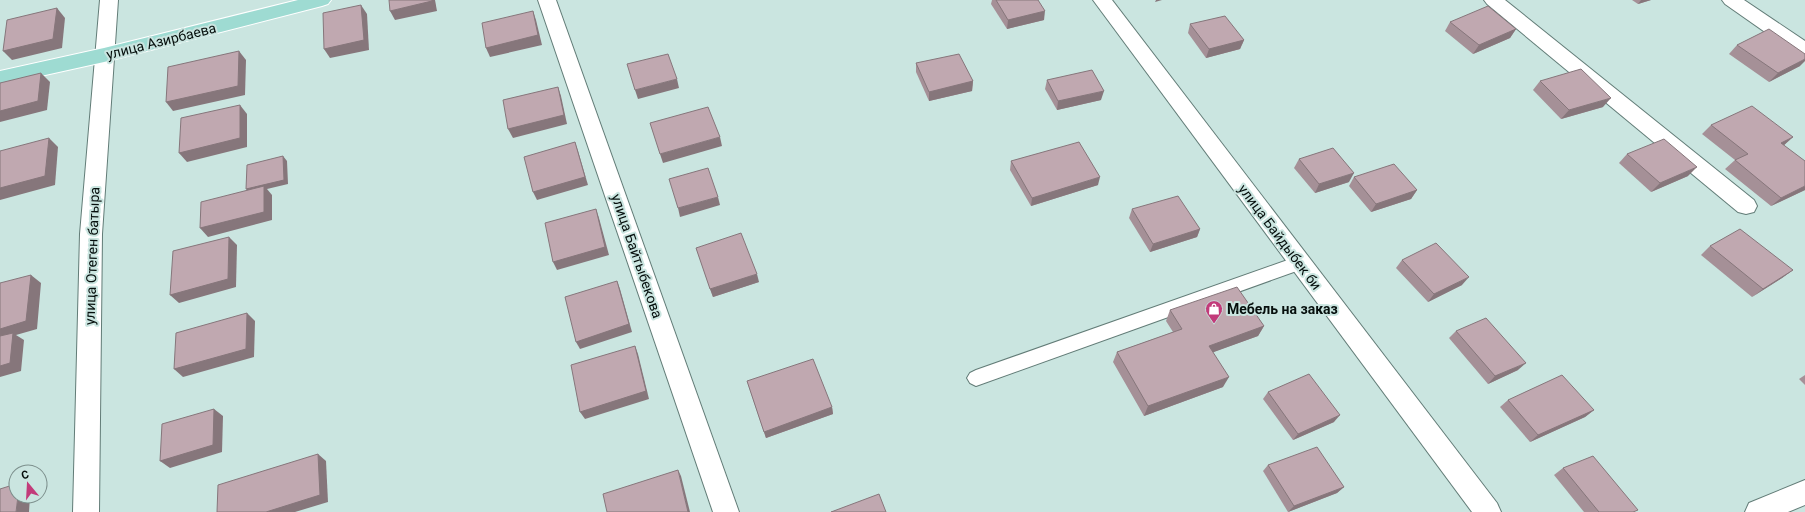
<svg xmlns="http://www.w3.org/2000/svg" width="1805" height="512" font-family="Roboto,sans-serif">
  <style>
    .lines { fill: none; stroke-linecap: round; stroke-linejoin: round }
    .lane-casing { stroke: #627c77; stroke-width: 2 }
    .street-casing { stroke: #627c77; stroke-width: 2 }
    .primary-casing { stroke: #fff; stroke-width: 2 }
    .lane { fill: #fff; fill-rule: evenodd }
    .street { fill: #fff; fill-rule: evenodd }
    .primary { fill: #9edbd2; fill-rule: evenodd }
    .wall { fill: #a59097 }
    .shaded-wall { fill: #86767b }
    .building { fill: #c0a8b0; stroke: #86767b }
    .labels { text-anchor: middle; stroke-width: 4; stroke-linejoin: round; paint-order: stroke }
    .street-label { font-size: 14px; fill: #060f0d; stroke: #cae5e0 }
    .poi-label { font-size: 14px; font-weight: bold; fill: #060f0d; stroke: #cae5e0; text-anchor: start }
  </style>
  <rect width="100%" height="100%" fill="#cae5e0"/>
  <g class="lines">
    <g class="lane-casing">
      <polygon id="lane" points="1299,256 1305,258 1307,263 1305,268 976,386 970,383 967,378 970,373 976,370"/>
    </g>
    <g class="street-casing">
      <g id="street">
        <polygon points="100,0 118,0 102,234 99,512 73,512 80,234"/>
        <polygon points="538,0 556,0 739,512 713,512"/>
        <polygon points="1093,0 1112,0 1497,503 1501,512 1472,512"/>
        <polygon points="1484,0 1505,0 1754,200 1757,206 1754,212 1746,214 1738,212 1487,4"/>
        <polygon points="1722,0 1744,0 1805,41 1805,57 1798,55 1725,4"/>
        <polygon points="1805,480 1805,505 1788,512 1745,512 1749,503"/>
      </g>
    </g>
    <g class="primary-casing">
      <polygon id="primary" points="298,0 331,0 328,4 322,6 104,62 0,85 0,71 104,48"/>
    </g>
    <use href="#lane" class="lane"/>
    <use href="#street" class="street"/>
    <use href="#primary" class="primary"/>
  </g>
  <g class="wall">
    <polygon points="992,0 1038,0 1044,20 1007,29 991,4"/>
    <polygon points="1632,0 1651,0 1638,4"/>
    <polygon points="1450,22 1516,29 1510,38 1473,54 1445,31"/>
    <polygon points="1190,24 1244,40 1240,49 1206,58 1188,33"/>
    <polygon points="1737,45 1800,66 1769,82 1729,54"/>
    <polygon points="916,63 973,81 972,91 929,101 916,72"/>
    <polygon points="1047,80 1101,100 1057,110 1045,89"/>
    <polygon points="1540,81 1603,107 1561,119 1533,90"/>
    <polygon points="1711,125 1793,137 1784,145 1805,190 1771,206 1725,169 1735,160 1702,134"/>
    <polygon points="1627,154 1688,176 1651,192 1619,163"/>
    <polygon points="1299,159 1349,182 1315,193 1294,168"/>
    <polygon points="1011,161 1098,185 1031,206 1010,170"/>
    <polygon points="1354,177 1417,190 1411,199 1371,212 1349,186"/>
    <polygon points="1132,209 1200,229 1197,237 1150,252 1129,218"/>
    <polygon points="1710,246 1793,270 1782,278 1752,297 1701,255"/>
    <polygon points="696,248 759,282 713,297"/>
    <polygon points="1402,260 1462,285 1428,302 1396,268"/>
    <polygon points="1170,310 1264,326 1258,336 1213,352 1223,387 1144,416 1113,362 1117,352 1173,332 1166,321"/>
    <polygon points="1456,331 1518,370 1488,384 1449,338"/>
    <polygon points="1805,375 1805,385 1799,379"/>
    <polygon points="747,381 832,407 833,414 766,438"/>
    <polygon points="1268,392 1334,422 1293,440 1263,399"/>
    <polygon points="1508,400 1594,410 1585,417 1530,442 1500,407"/>
    <polygon points="1268,465 1344,487 1337,493 1288,512 1263,471"/>
    <polygon points="1563,468 1634,512 1584,512 1554,475"/>
  </g>
  <g class="shaded-wall">
    <polygon points="432,0 435,0 437,11 395,20 390,11"/>
    <polygon points="1156,0 1162,0 1155,2"/>
    <polygon points="1641,0 1651,0 1638,4"/>
    <polygon points="361,5 367,14 369,50 330,58 324,49"/>
    <polygon points="57,8 65,18 62,48 12,60 3,51"/>
    <polygon points="533,11 536,20 542,45 490,57 486,48"/>
    <polygon points="1045,11 1044,20 1007,29 1008,20"/>
    <polygon points="1516,29 1510,38 1473,54 1479,45"/>
    <polygon points="1244,40 1240,49 1206,58 1209,49"/>
    <polygon points="239,51 246,60 245,95 173,111 166,102"/>
    <polygon points="1805,59 1805,61 1800,66 1769,82 1778,73"/>
    <polygon points="41,73 50,82 47,110 0,122 0,111"/>
    <polygon points="677,79 679,88 638,99 635,90"/>
    <polygon points="973,81 972,91 929,101 929,92"/>
    <polygon points="558,87 561,96 567,124 513,138 508,129"/>
    <polygon points="1104,91 1101,100 1057,110 1058,101"/>
    <polygon points="1611,98 1603,107 1561,119 1569,110"/>
    <polygon points="240,105 247,114 247,147 187,162 179,153"/>
    <polygon points="720,137 722,146 663,163 660,154"/>
    <polygon points="1793,137 1783,146 1781,143"/>
    <polygon points="49,138 58,147 55,185 0,200 0,188"/>
    <polygon points="575,142 578,151 588,185 537,200 533,192"/>
    <polygon points="283,156 287,161 288,184 267,189 272,195 272,220 208,237 200,228 250,194 246,189"/>
    <polygon points="1697,167 1688,176 1651,192 1660,183"/>
    <polygon points="1354,173 1349,182 1315,193 1319,184"/>
    <polygon points="1100,177 1098,185 1031,206 1032,198"/>
    <polygon points="1805,186 1805,190 1771,206 1781,198"/>
    <polygon points="1417,190 1411,199 1371,212 1376,204"/>
    <polygon points="718,197 720,205 680,217 678,208"/>
    <polygon points="596,209 599,218 609,255 557,270 553,262"/>
    <polygon points="1200,229 1197,237 1150,252 1153,244"/>
    <polygon points="229,237 237,245 236,287 179,303 170,295"/>
    <polygon points="1793,270 1782,278 1752,297 1763,289"/>
    <polygon points="757,274 759,282 713,297 710,289"/>
    <polygon points="31,275 41,283 37,329 16,335 24,340 21,371 0,377 0,329"/>
    <polygon points="1469,277 1462,285 1428,302 1434,294"/>
    <polygon points="617,281 620,289 632,332 580,349 576,342"/>
    <polygon points="247,313 255,321 254,357 183,377 174,369"/>
    <polygon points="1264,326 1258,336 1203,356 1209,346"/>
    <polygon points="635,346 638,354 649,399 585,419 580,412"/>
    <polygon points="1526,363 1518,370 1488,384 1495,376"/>
    <polygon points="1229,377 1223,387 1144,416 1148,406"/>
    <polygon points="832,407 833,414 766,438 764,432"/>
    <polygon points="214,409 223,416 222,452 170,468 160,461"/>
    <polygon points="1594,410 1585,417 1530,442 1538,435"/>
    <polygon points="1340,415 1334,422 1293,440 1298,434"/>
    <polygon points="318,454 326,461 328,502 295,512 266,512"/>
    <polygon points="678,470 681,476 690,512 688,512"/>
    <polygon points="1344,487 1337,493 1288,512 1294,506"/>
    <polygon points="18,496 30,496 29,512 16,512"/>
  </g>
  <g class="building">
    <polygon points="389,0 432,0 432,1 390,11"/>
    <polygon points="996,0 1038,0 1045,11 1008,20"/>
    <polygon points="361,5 364,40 324,49 323,13"/>
    <polygon points="1488,6 1516,29 1479,45 1450,22"/>
    <polygon points="57,8 53,39 3,51 7,20"/>
    <polygon points="533,11 538,35 486,48 482,23"/>
    <polygon points="1225,16 1244,40 1209,49 1190,24"/>
    <polygon points="1769,29 1805,54 1805,59 1778,73 1737,45"/>
    <polygon points="239,51 238,86 166,102 168,67"/>
    <polygon points="668,54 677,79 635,90 627,64"/>
    <polygon points="959,54 973,81 929,92 916,63"/>
    <polygon points="1581,69 1611,98 1569,110 1540,81"/>
    <polygon points="1092,70 1104,91 1058,101 1047,80"/>
    <polygon points="41,73 38,101 0,111 0,83"/>
    <polygon points="558,87 564,115 508,129 503,100"/>
    <polygon points="240,105 240,138 179,153 181,118"/>
    <polygon points="1752,106 1793,137 1781,143 1805,161 1805,186 1781,198 1735,160 1748,154 1711,125"/>
    <polygon points="708,107 720,137 660,154 650,123"/>
    <polygon points="49,138 45,176 0,188 0,151"/>
    <polygon points="1664,139 1697,167 1660,183 1627,154"/>
    <polygon points="575,142 585,177 533,192 524,157"/>
    <polygon points="1079,142 1100,177 1032,198 1011,161"/>
    <polygon points="1333,148 1354,173 1319,184 1299,159"/>
    <polygon points="283,156 284,180 246,189 247,165"/>
    <polygon points="1394,164 1417,190 1376,204 1354,177"/>
    <polygon points="708,168 718,197 678,208 669,179"/>
    <polygon points="264,186 264,212 200,228 201,202"/>
    <polygon points="1178,196 1200,229 1153,244 1132,209"/>
    <polygon points="596,209 605,247 553,262 545,223"/>
    <polygon points="1740,229 1793,270 1763,289 1710,246"/>
    <polygon points="741,233 757,274 710,289 696,248"/>
    <polygon points="229,237 228,279 170,295 173,251"/>
    <polygon points="1436,243 1469,277 1434,294 1402,260"/>
    <polygon points="31,275 26,321 0,329 0,283"/>
    <polygon points="617,281 629,324 576,342 565,297"/>
    <polygon points="1237,287 1264,326 1209,346 1229,377 1148,406 1117,352 1182,329 1170,310"/>
    <polygon points="247,313 246,349 174,369 176,333"/>
    <polygon points="1486,318 1526,363 1495,376 1456,331"/>
    <polygon points="13,333 10,363 0,366 0,336"/>
    <polygon points="635,346 646,391 580,412 571,365"/>
    <polygon points="813,359 832,407 764,432 747,381"/>
    <polygon points="1309,374 1340,415 1298,434 1268,392"/>
    <polygon points="1562,375 1594,410 1538,435 1508,400"/>
    <polygon points="214,409 213,445 160,461 162,424"/>
    <polygon points="1317,447 1344,487 1294,506 1268,465"/>
    <polygon points="318,454 320,495 266,512 217,512 218,485"/>
    <polygon points="1593,456 1638,510 1633,512 1599,512 1563,468"/>
    <polygon points="678,470 688,512 607,512 603,494"/>
    <polygon points="16,484 16,496 18,496 16,512 0,512 0,489"/>
    <polygon points="879,494 886,512 831,512"/>
  </g>
  <defs>
    <g id="shop-pin" transform="scale(0.9)"><path d="M0 17L-7.5 6A9.5 9.5 0 1 1 7.5 6Z" fill="#c23b7a" stroke="#cae5e0"/><path d="M-5-2.5h2.3a2.7 3.5 0 0 1 5.4 0H5L5.5 6h-11ZM-1.5-2.5h3a1.5 2.3 0 0 0-3 0Z" fill="#fff"/></g>
  </defs>
  <g fill-rule="evenodd">
    <use href="#shop-pin" x="1214" y="309"/>
  </g>
  <g class="labels">
    <g class="street-label">
      <text transform="translate(161 41) rotate(-14)" y="5">улица Азирбаева</text>
      <text transform="translate(1280 237) rotate(53)" y="5">улица Байдыбек би</text>
      <text transform="translate(92 256) rotate(-88)" y="5">улица Отеген батыра</text>
      <text transform="translate(637 256) rotate(71)" y="5">улица Байтыбекова</text>
    </g>
    <g class="poi-label">
      <text x="1227" y="314">Мебель на заказ</text>
    </g>
  </g>
  <g transform="translate(28 484) rotate(342)"><circle r="19" fill="#cae5e0" stroke="#7c8f8c"/>
  <path d="M0-3L7 15L0 10L-7 15Z" fill="#c23b7a"/>
  <text y="-6" font-size="11" font-weight="bold" text-anchor="middle" fill="#060f0d">С</text>
  </g>
</svg>
